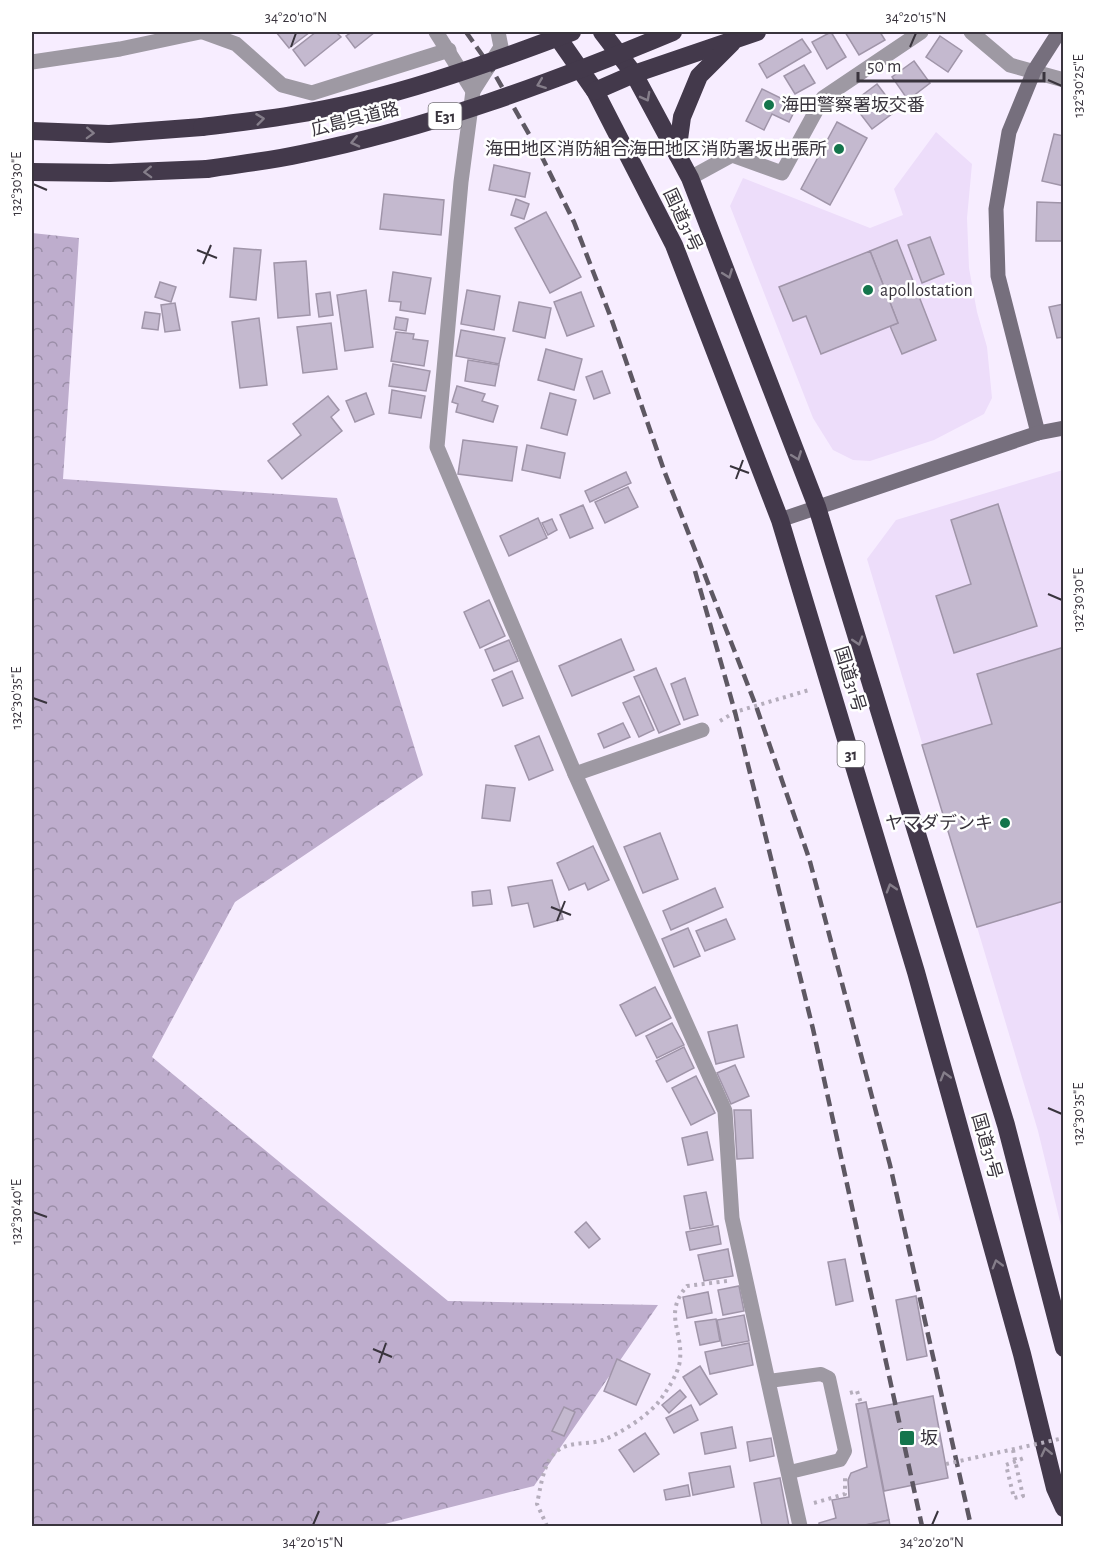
<svg xmlns="http://www.w3.org/2000/svg" width="1095" height="1558" font-family="'Alegreya Sans','Noto Sans JP',sans-serif">
  <style>
    .built { fill: #edddfa }
    .forest { fill: url(#forest-crowns) }
    .building { fill: #c4b9cf; stroke: #a095a9; stroke-width: 1.5 }
    .lines { fill: none; stroke-linecap: round; stroke-linejoin: round }
    .path { stroke: #b5adbc; stroke-width: 4; stroke-dasharray: 3 4.5; stroke-linecap: butt }
    .lane { stroke: #9e99a3; stroke-width: 14 }
    .street { stroke: #9e99a3; stroke-width: 15 }
    .secondary { stroke: #766f7d; stroke-width: 15 }
    .highway { stroke: #43394b; stroke-width: 18 }
    .rail { stroke: #5e5863; stroke-width: 4.5; stroke-dasharray: 12 6; stroke-linecap: butt }
    .path-bridge { stroke: #b5adbc; stroke-width: 4; stroke-dasharray: 3 4.5; stroke-linecap: butt }
    .highway-bridge { stroke: #43394b; stroke-width: 18 }
    .oneway { stroke: #857e8a }
    .ticks { fill: none; stroke: #39343d; stroke-width: 2 }
    .poi-dot { fill: #14754c; stroke: #fff; stroke-width: 2 }
    .labels { text-anchor: middle; stroke-width: 5; stroke-linejoin: round; paint-order: stroke }
    .shield { fill: #fff; stroke: #747177; stroke-width: 1.5 }
    .shield-label { font-size: 16px; font-weight: bold; fill: #39343d }
    .poi-label { font-size: 18px; fill: #39343d; stroke: #fff; text-anchor: start }
    .street-label { font-size: 18px; fill: #39343d; stroke: #fff }
    .neatline { fill: none; stroke: #39343d; stroke-width: 2 }
    .ticks-label { font-size: 15px; text-anchor: middle; fill: #39343d }
  </style>
  <defs>
    <pattern id="forest-crowns" width="20" height="18" patternUnits="userSpaceOnUse" patternTransform="scale(1.5)"><rect width="20" height="18" fill="#beadcd"/><path d="M2 6a3 3 0 1 1 6 0M12 15a3 3 0 1 1 6 0" fill="none" stroke="#9b8ea8"/></pattern>
  </defs>
  <rect width="100%" height="100%" fill="#f7edff"/>
  <g class="built">
    <polygon points="936,132 972,164 967,218 969,268 977,312 987,347 992,398 984,414 934,440 870,461 853,460 833,450 813,418 730,206 743,178 870,228 903,215 894,189"/>
    <polygon points="1063,470 1063,1234 1038,1131 867,559 896,520"/>
  </g>
  <polygon class="forest" points="32,233 79,238 63,479 337,498 423,775 235,902 152,1057 448,1301 658,1305 534,1486 377,1526 32,1526"/>
  <g class="building">
    <polygon points="276,32 310,32 289,48"/>
    <polygon points="316,32 336,32 341,37 305,66 293,50"/>
    <polygon points="352,32 375,32 355,48 346,36"/>
    <polygon points="831,32 846,57 827,69 812,42"/>
    <polygon points="845,32 880,32 885,40 859,55"/>
    <polygon points="940,36 962,51 948,72 926,57"/>
    <polygon points="802,39 811,52 767,78 759,64"/>
    <polygon points="914,61 930,83 908,100 892,77"/>
    <polygon points="804,65 815,83 795,94 784,76"/>
    <polygon points="877,84 897,110 872,129 852,103"/>
    <polygon points="762,89 797,106 789,122 772,114 764,130 746,121"/>
    <polygon points="837,122 867,138 830,205 801,189"/>
    <polygon points="1054,134 1064,136 1064,186 1042,181"/>
    <polygon points="494,165 530,173 525,197 489,190"/>
    <polygon points="384,194 444,200 441,235 380,229"/>
    <polygon points="516,199 529,204 524,219 511,215"/>
    <polygon points="1037,202 1064,203 1064,241 1036,241"/>
    <polygon points="546,212 581,277 550,293 515,228"/>
    <polygon points="930,237 944,274 922,283 908,245"/>
    <polygon points="897,240 936,340 902,354 890,326 898,323 870,251"/>
    <polygon points="234,248 261,250 256,300 230,297"/>
    <polygon points="870,251 898,323 821,354 806,316 793,321 779,287"/>
    <polygon points="306,261 310,315 278,318 274,263"/>
    <polygon points="393,272 431,278 425,314 400,310 401,302 389,301"/>
    <polygon points="160,282 176,287 171,302 155,297"/>
    <polygon points="366,290 373,347 345,351 337,295"/>
    <polygon points="467,290 500,296 494,330 461,324"/>
    <polygon points="330,292 333,315 319,317 316,294"/>
    <polygon points="581,292 594,326 567,336 554,302"/>
    <polygon points="519,302 551,308 545,338 513,331"/>
    <polygon points="175,303 180,330 165,332 161,305"/>
    <polygon points="1064,304 1064,337 1057,338 1049,307"/>
    <polygon points="145,312 160,314 158,330 142,328"/>
    <polygon points="396,317 408,319 406,331 394,329"/>
    <polygon points="259,318 267,385 240,388 232,322"/>
    <polygon points="331,323 337,369 303,373 297,327"/>
    <polygon points="461,330 505,338 499,364 456,356"/>
    <polygon points="396,332 414,334 413,339 428,341 424,366 391,361"/>
    <polygon points="546,349 582,359 574,390 538,380"/>
    <polygon points="468,360 499,365 495,386 465,381"/>
    <polygon points="393,364 430,371 426,391 389,386"/>
    <polygon points="602,371 610,393 594,399 586,377"/>
    <polygon points="457,386 485,394 482,401 498,406 493,422 456,412 458,404 452,402"/>
    <polygon points="392,390 425,396 421,418 389,413"/>
    <polygon points="366,393 374,414 355,422 346,401"/>
    <polygon points="550,393 576,400 567,435 541,428"/>
    <polygon points="328,396 339,410 331,417 342,431 282,479 268,461 301,435 293,424"/>
    <polygon points="463,440 517,447 512,481 458,474"/>
    <polygon points="527,445 565,453 560,478 522,470"/>
    <polygon points="626,472 631,483 590,502 585,491"/>
    <polygon points="628,487 638,507 605,523 595,502"/>
    <polygon points="998,504 1037,626 954,653 936,596 971,584 951,520"/>
    <polygon points="583,505 593,528 570,538 560,515"/>
    <polygon points="538,518 547,538 509,556 500,536"/>
    <polygon points="552,519 557,530 548,535 542,523"/>
    <polygon points="489,600 505,636 480,648 464,612"/>
    <polygon points="621,639 634,670 572,696 559,666"/>
    <polygon points="509,640 518,661 494,671 485,650"/>
    <polygon points="1064,647 1064,901 977,927 922,745 992,724 977,674"/>
    <polygon points="656,668 680,724 659,733 634,677"/>
    <polygon points="512,671 523,698 503,706 492,680"/>
    <polygon points="685,678 698,715 684,720 671,684"/>
    <polygon points="639,696 654,730 639,737 623,703"/>
    <polygon points="623,723 630,737 604,748 598,734"/>
    <polygon points="539,736 553,770 529,780 515,746"/>
    <polygon points="486,785 515,788 510,821 482,818"/>
    <polygon points="660,833 678,879 643,893 624,847"/>
    <polygon points="593,846 609,880 588,890 585,883 569,890 557,863"/>
    <polygon points="552,880 563,919 534,927 528,903 512,906 508,887"/>
    <polygon points="715,888 723,907 671,930 663,911"/>
    <polygon points="490,890 492,904 473,906 472,892"/>
    <polygon points="726,919 735,939 705,951 696,931"/>
    <polygon points="688,928 700,956 674,967 662,939"/>
    <polygon points="655,987 671,1018 636,1036 620,1005"/>
    <polygon points="672,1023 684,1045 657,1058 646,1036"/>
    <polygon points="737,1025 744,1057 716,1064 708,1032"/>
    <polygon points="684,1047 694,1068 667,1082 656,1061"/>
    <polygon points="735,1065 749,1096 731,1104 717,1073"/>
    <polygon points="696,1076 715,1113 691,1125 672,1088"/>
    <polygon points="734,1110 751,1110 753,1158 737,1159"/>
    <polygon points="707,1132 713,1160 688,1165 682,1138"/>
    <polygon points="706,1192 713,1225 690,1229 684,1196"/>
    <polygon points="586,1222 600,1239 589,1248 575,1232"/>
    <polygon points="718,1226 721,1244 690,1250 686,1232"/>
    <polygon points="728,1249 733,1276 704,1281 698,1255"/>
    <polygon points="845,1259 853,1301 836,1305 828,1262"/>
    <polygon points="739,1286 744,1311 723,1315 718,1290"/>
    <polygon points="708,1292 712,1313 687,1318 683,1297"/>
    <polygon points="916,1296 927,1356 907,1360 896,1300"/>
    <polygon points="744,1315 749,1341 722,1346 717,1320"/>
    <polygon points="716,1319 720,1341 700,1345 695,1322"/>
    <polygon points="749,1343 753,1365 710,1374 705,1352"/>
    <polygon points="617,1359 650,1374 636,1405 604,1391"/>
    <polygon points="700,1366 717,1394 700,1405 683,1377"/>
    <polygon points="680,1390 686,1397 669,1413 662,1405"/>
    <polygon points="933,1396 948,1478 884,1491 868,1409"/>
    <polygon points="866,1402 889,1520 860,1526 819,1526 819,1523 836,1518 832,1500 849,1497 848,1480 851,1473 867,1467 856,1404"/>
    <polygon points="691,1405 698,1420 674,1433 666,1418"/>
    <polygon points="564,1407 575,1412 564,1436 552,1431"/>
    <polygon points="732,1427 736,1448 705,1454 701,1433"/>
    <polygon points="645,1433 659,1454 634,1472 619,1450"/>
    <polygon points="771,1438 774,1456 750,1461 747,1442"/>
    <polygon points="730,1466 734,1487 693,1495 689,1473"/>
    <polygon points="780,1478 789,1526 762,1526 754,1483"/>
    <polygon points="688,1485 690,1496 666,1500 664,1490"/>
    <polygon points="889,1520 890,1526 860,1526 862,1526"/>
  </g>
  <g class="lines">
    <g class="path">
      <polyline points="720,721 735,712 809,690"/>
      <polyline points="850,1393 857,1391 861,1403"/>
      <polyline points="1016,1465 1023,1496 1014,1498 1006,1465 1024,1458"/>
      <polyline points="814,1503 845,1494 845,1476"/>
      <path d="M 547,1526 L 537,1504 C 540,1490 543,1467 552,1456 C 566,1439 585,1446 603,1440 C 621,1433 644,1418 657,1404 C 665,1394 679,1373 680,1360 C 683,1330 663,1314 687,1286 L 727,1281"/>
    </g>
    <polyline class="lane" points="769,1381 821,1374 829,1378 845,1451 840,1460 790,1472"/>
    <g class="street">
      <polyline points="203,32 236,44 282,85 312,93 449,50"/>
      <polyline points="436,32 473,91 461,182 437,447 575,774 725,1111 732,1218 800,1526"/>
      <polyline points="971,32 1010,65 1064,80"/>
      <polyline points="32,62 120,49 200,32"/>
      <polyline points="473,91 501,47 498,32"/>
      <polyline points="690,178 732,155 782,173 823,98 921,32"/>
      <polyline points="575,774 702,730"/>
    </g>
    <g class="secondary">
      <polyline points="1038,433 998,276 996,209 1009,132 1034,71 1059,32"/>
      <polyline points="780,520 1038,433 1064,428"/>
    </g>
    <g class="highway">
      <polyline points="554,32 595,91 674,245 780,520 916,972 1022,1354 1055,1488 1064,1508"/>
      <polyline points="602,32 634,74 690,178 817,507 1006,1125 1064,1348"/>
      <polyline points="595,91 634,74 757,32"/>
      <polyline points="32,131 109,134 202,127"/>
      <polyline points="677,154 682,117 699,76 732,43"/>
      <polyline points="32,172 110,173 207,169"/>
    </g>
    <g class="rail">
      <polyline points="466,32 490,66 541,155 574,222 611,318 665,473 756,706 809,858 890,1165 971,1526"/>
      <polyline points="695,571 735,712 813,1029 922,1526"/>
    </g>
    <g class="path-bridge">
      <polyline points="1013,1450 1016,1465"/>
      <polyline points="946,1464 1064,1438"/>
    </g>
    <g class="highway-bridge">
      <path d="M 202,127 C 232,123 263,120 292,115 C 388,100 482,66 572,32"/>
      <path d="M 207,169 C 238,164 270,161 301,154 C 429,128 553,82 673,32"/>
    </g>
  </g>
  <defs><path id="oneway-chevron" d="M-2-3.5L2.5 0L-2 3.5" fill="none" stroke-width="1.6" stroke-linecap="round" stroke-linejoin="round" transform="scale(1.5)"/></defs>
  <g class="oneway">
    <use href="#oneway-chevron" transform="translate(541 84) rotate(159)"/>
    <use href="#oneway-chevron" transform="translate(646 97) rotate(62)"/>
    <use href="#oneway-chevron" transform="translate(260 119) rotate(-7)"/>
    <use href="#oneway-chevron" transform="translate(90 133) rotate(2)"/>
    <use href="#oneway-chevron" transform="translate(355 142) rotate(167)"/>
    <use href="#oneway-chevron" transform="translate(148 172) rotate(178)"/>
    <use href="#oneway-chevron" transform="translate(728 274) rotate(69)"/>
    <use href="#oneway-chevron" transform="translate(797 456) rotate(69)"/>
    <use href="#oneway-chevron" transform="translate(858 641) rotate(73)"/>
    <use href="#oneway-chevron" transform="translate(891 888) rotate(-107)"/>
    <use href="#oneway-chevron" transform="translate(945 1076) rotate(-106)"/>
    <use href="#oneway-chevron" transform="translate(997 1264) rotate(-106)"/>
    <use href="#oneway-chevron" transform="translate(1046 1452) rotate(-103)"/>
  </g>
  <path class="ticks" d="M 291,47 L 296,33M 910,47 L 916,33M 1048,80 L 1062,86M 33,184 L 47,190M 197,250 L 217,258M 203,264 L 211,245M 730,466 L 749,473M 736,479 L 743,460M 1048,594 L 1062,600M 33,698 L 47,703M 551,907 L 571,915M 557,921 L 565,901M 1048,1108 L 1062,1114M 33,1212 L 47,1217M 373,1349 L 392,1357M 379,1363 L 386,1343M 313,1525 L 319,1511M 932,1525 L 938,1511"/>
  <g class="poi-dot">
    <circle cx="769" cy="105" r="6"/>
    <circle cx="839" cy="149" r="6"/>
    <circle cx="868" cy="290" r="6"/>
    <circle cx="1005" cy="823" r="6"/>
    <rect x="899" y="1430" width="16" height="16" rx="3"/>
  </g>
  <g class="labels">
    <g class="shield">
      <rect x="428.5" y="103" width="33" height="26" rx="4.5"/>
      <rect x="837.5" y="741" width="27" height="26" rx="4.5"/>
    </g>
    <g class="shield-label">
      <text x="445" y="122">E31</text>
      <text x="851" y="760">31</text>
    </g>
    <g class="poi-label">
      <text x="781" y="111">海田警察署坂交番</text>
      <text x="827" y="155" text-anchor="end">海田地区消防組合海田地区消防署坂出張所</text>
      <text x="880" y="296">apollostation</text>
      <text x="993" y="829" text-anchor="end">ヤマダデンキ</text>
      <text x="920" y="1444">坂</text>
    </g>
    <g class="street-label">
      <text transform="translate(355 119) rotate(-14)" y="6">広島呉道路</text>
      <text transform="translate(683 220) rotate(65)" y="6">国道31号</text>
      <text transform="translate(850 679) rotate(73)" y="6">国道31号</text>
      <text transform="translate(987 1146) rotate(74)" y="6">国道31号</text>
    </g>
  </g>
  <rect width="1095" height="1558" fill="none" stroke="#ffffff" stroke-width="66"/>
  <path d="M858 72v9h186v-9" fill="none" stroke="#39343d" stroke-width="3"/>
  <text x="867" y="72" font-size="18" fill="#39343d" stroke="#ffffff" stroke-width="4.5" paint-order="stroke">50 m</text>
  <rect x="33" y="33" width="1029" height="1492" class="neatline"/>
  <g class="ticks-label">
    <text x="296" y="22">34°20'10"N</text>
    <text x="916" y="22">34°20'15"N</text>
    <text transform="translate(1078 86) rotate(-90)" y="5">132°30'25"E</text>
    <text transform="translate(16 184) rotate(-90)" y="5">132°30'30"E</text>
    <text transform="translate(1078 600) rotate(-90)" y="5">132°30'30"E</text>
    <text transform="translate(16 698) rotate(-90)" y="5">132°30'35"E</text>
    <text transform="translate(1078 1114) rotate(-90)" y="5">132°30'35"E</text>
    <text transform="translate(16 1212) rotate(-90)" y="5">132°30'40"E</text>
    <text x="313" y="1547">34°20'15"N</text>
    <text x="932" y="1547">34°20'20"N</text>
  </g>
</svg>
